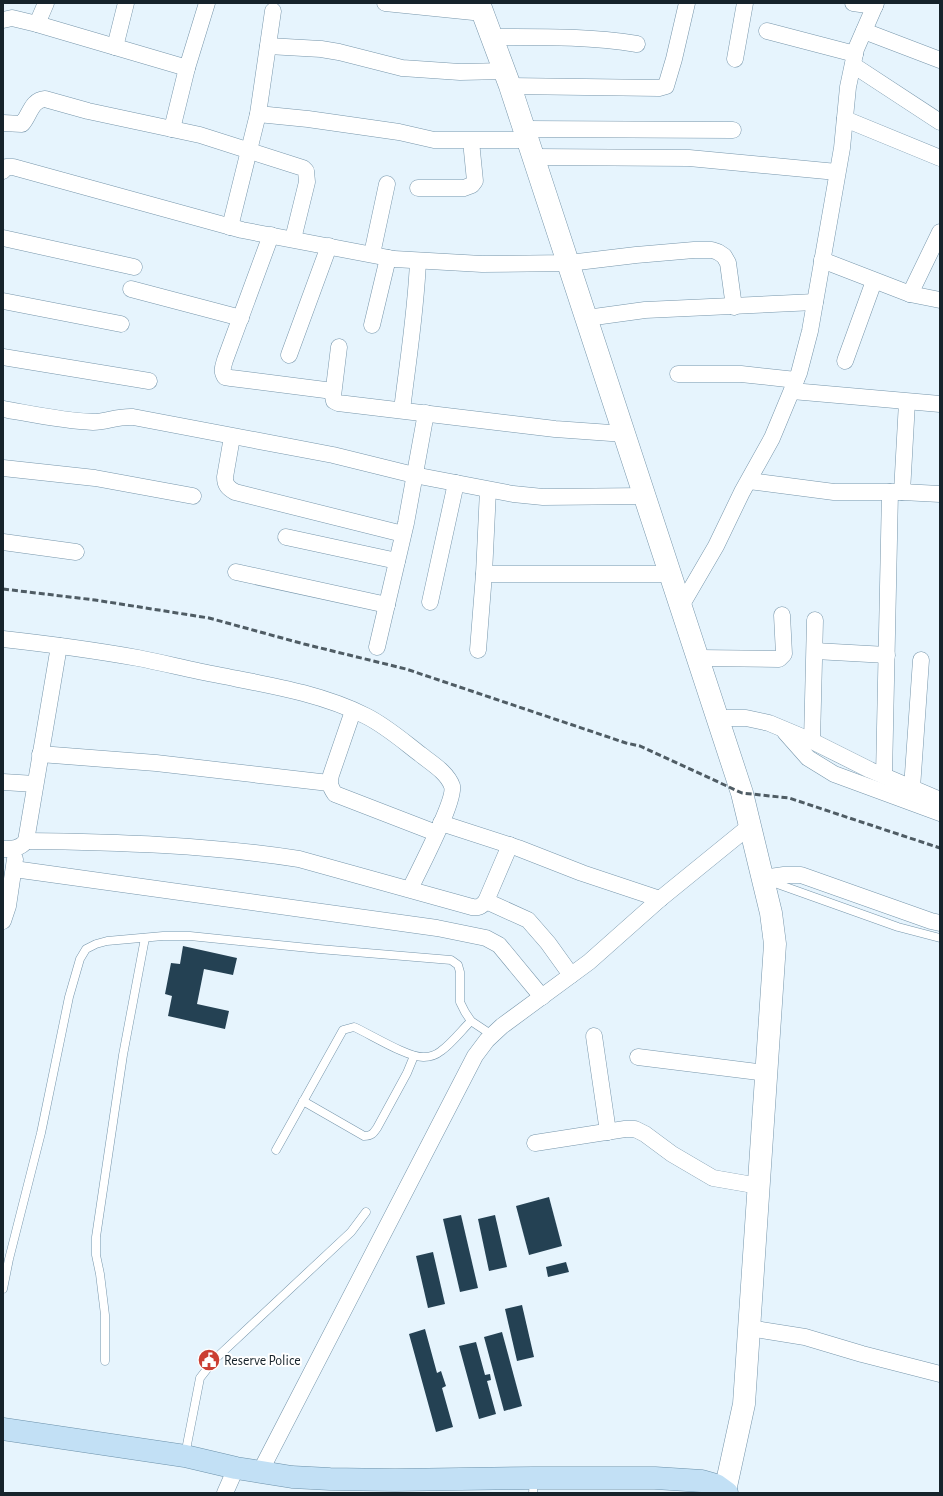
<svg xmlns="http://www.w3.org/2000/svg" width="943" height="1496" font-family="'Alegreya Sans',sans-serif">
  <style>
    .building { fill: #244153 }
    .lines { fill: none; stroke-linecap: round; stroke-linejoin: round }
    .lane-casing { stroke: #7796ab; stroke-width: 9 }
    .street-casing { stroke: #7796ab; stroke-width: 17 }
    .secondary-casing { stroke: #7796ab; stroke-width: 23 }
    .primary-casing { stroke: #6c91aa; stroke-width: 23 }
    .lane { stroke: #fff; stroke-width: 8 }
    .street { stroke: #fff; stroke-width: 16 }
    .secondary { stroke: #fff; stroke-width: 22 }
    .primary { stroke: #c2e0f5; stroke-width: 22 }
    .rail { stroke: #4f5c64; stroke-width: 3; stroke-dasharray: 6 3; stroke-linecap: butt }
    .labels { text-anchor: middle; stroke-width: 4; stroke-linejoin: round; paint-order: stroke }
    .poi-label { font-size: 14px; fill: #16232b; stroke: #fff; text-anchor: start }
  </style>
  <rect width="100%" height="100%" fill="#e6f4fd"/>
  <g class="building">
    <polygon points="183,946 237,958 233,975 204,969 197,1004 229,1011 225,1029 168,1016 172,996 165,994 171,963 180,964"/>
    <polygon points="549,1197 562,1246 529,1255 516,1206"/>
    <polygon points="461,1215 478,1288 460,1292 443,1219"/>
    <polygon points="495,1215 507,1267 489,1271 478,1219"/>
    <polygon points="433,1252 445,1304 428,1308 416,1256"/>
    <polygon points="566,1262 569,1272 548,1277 546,1267"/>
    <polygon points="522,1305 534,1357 517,1361 505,1309"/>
    <polygon points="425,1329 437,1373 441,1371 446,1386 442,1388 453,1427 436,1432 409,1334"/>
    <polygon points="502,1332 522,1406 504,1411 484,1337"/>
    <polygon points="476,1342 485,1375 490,1374 491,1380 487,1381 496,1414 479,1419 459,1346"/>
  </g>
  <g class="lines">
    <g class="lane-casing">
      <g id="lane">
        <polyline points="769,881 898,927 940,938"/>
        <path d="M 303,1101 L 364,1136 C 371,1136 373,1134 377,1128 L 407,1073 L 414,1056"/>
        <path d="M 276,1150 L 343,1030 L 354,1027 C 370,1034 408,1058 424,1057 C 429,1057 436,1055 441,1051 C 452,1043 461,1031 471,1021"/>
        <polyline points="3,1289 9,1259 41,1133 69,997 80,959 86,949 96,944 107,941 163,936 190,936 319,949 451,960 458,965 460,972 460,1002 465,1012 471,1021 492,1035"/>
        <polyline points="105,1361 105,1315 100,1274 96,1255 96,1237 123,1055 145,938"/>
        <polyline points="185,1455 200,1378 214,1360 351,1232 366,1212"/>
        <polyline points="533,1493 534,1479"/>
      </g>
    </g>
    <g class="street-casing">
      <g id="street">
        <polyline points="385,3 483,13"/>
        <polyline points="853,3 875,6"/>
        <polyline points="3,20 12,18 37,24 187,68"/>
        <polyline points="37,24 46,3"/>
        <polyline points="767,31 855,54"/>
        <polyline points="864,31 940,60"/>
        <path d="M 491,37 C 540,37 589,36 637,44"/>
        <polyline points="268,46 321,49 339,52 402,68 460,72 505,71"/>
        <polyline points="115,47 126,3"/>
        <polyline points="735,59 745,3"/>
        <polyline points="853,65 940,122"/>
        <polyline points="510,86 659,88 666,86 674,59 687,3"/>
        <polyline points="258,114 308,119 399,132 434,140 528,140"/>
        <polyline points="845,119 940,158"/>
        <path d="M 3,123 L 22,124 C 30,115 31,100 45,99 L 88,111 L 200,135 L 303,168 L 306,171 L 307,182 L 293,239"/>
        <polyline points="172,129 187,68 207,3"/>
        <path d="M 525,129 C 594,129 664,130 733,130"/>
        <polyline points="534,157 689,158 837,172"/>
        <polyline points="3,171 6,167 13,167 242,230 394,259 482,264 569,263 636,255 694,250 712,250 718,252 724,256 728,263 734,307"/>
        <polyline points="418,188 464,188 472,185 475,181 471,141"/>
        <polyline points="230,227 258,114 273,11"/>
        <path d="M 271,235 L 225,360 C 223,367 221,371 225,377 L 231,378 L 333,391"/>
        <polyline points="3,238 134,267"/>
        <polyline points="372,254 387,184"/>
        <polyline points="822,260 910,294 940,300"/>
        <polyline points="131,289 241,318"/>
        <polyline points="910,294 940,232"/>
        <polyline points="3,301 121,324"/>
        <polyline points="587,318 645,310 815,302"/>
        <polyline points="372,325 388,258"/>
        <polyline points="339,347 333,396 334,401 338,403 555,429 625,434"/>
        <polyline points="289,355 329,246"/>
        <polyline points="3,357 149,381"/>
        <polyline points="845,361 874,281"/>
        <polyline points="678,374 741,374 796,380"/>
        <polyline points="792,391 940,404"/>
        <path d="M 3,409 C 32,414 63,421 93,422 C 107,422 117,416 133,417 L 333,455 L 414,475 L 513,494 L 543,497 L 645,496"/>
        <path d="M 402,410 C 408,360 416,311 418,261"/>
        <path d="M 232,437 L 225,477 C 225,485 228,488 235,492 L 403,534"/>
        <polyline points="3,468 95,478 193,496"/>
        <polyline points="749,481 834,492 902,492 940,494"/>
        <polyline points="902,492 907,402"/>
        <polyline points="286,537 397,561"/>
        <polyline points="3,542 76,552"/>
        <polyline points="236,572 387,605"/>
        <polyline points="484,574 671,574"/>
        <polyline points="430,602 456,483"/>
        <polyline points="681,606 716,546 742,492 772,438 799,373 810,331 842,148 848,87 856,49 876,3"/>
        <path d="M 3,639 C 48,644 93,650 138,658 C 164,663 191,670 218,675 C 268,685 320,693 366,716 C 386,726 403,741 420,754 C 431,763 447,772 452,786 C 456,800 418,872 410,889"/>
        <polyline points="377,647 406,523 426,413"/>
        <polyline points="478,650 484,574 488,490"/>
        <polyline points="815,651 887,655"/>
        <polyline points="699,658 779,659 784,654 782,615"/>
        <path d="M 353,711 L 331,775 C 329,783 330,787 335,794 L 436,833"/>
        <polyline points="718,718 746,718 769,723 812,741 870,770 940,800"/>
        <polyline points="785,732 808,758 834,774 940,813"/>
        <polyline points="812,741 815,620"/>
        <polyline points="40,754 156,763 329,783"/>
        <polyline points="884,776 890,492"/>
        <polyline points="3,782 35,784"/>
        <polyline points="912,788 921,660"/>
        <polyline points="441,823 518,848 582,873 660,899"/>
        <path d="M 26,841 C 117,842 209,845 299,859 L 472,907 C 478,908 481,907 486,901 L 510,845"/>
        <path d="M 3,849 C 12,849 20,849 26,841 L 59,646"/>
        <polyline points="14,869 437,928 486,938 499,945 542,997"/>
        <polyline points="763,878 784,875 801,875 931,921 940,923"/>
        <polyline points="486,901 528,920 548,943 571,975"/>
        <polyline points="3,921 8,906 15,859"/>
        <polyline points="594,1036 608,1132"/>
        <polyline points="638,1057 766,1073"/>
        <polyline points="535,1143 625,1129 635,1129 645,1134 672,1154 713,1178 759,1186"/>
        <polyline points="749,1328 805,1337 862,1354 940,1374"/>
        <polyline points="260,1472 475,1056 487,1040 502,1026 589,962 660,899 751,825"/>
        <polyline points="225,1493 236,1468"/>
      </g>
    </g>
    <g class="secondary-casing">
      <polyline id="secondary" points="479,3 510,86 742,793 771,913 775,944 744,1404 725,1491"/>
    </g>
    <g class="primary-casing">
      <polyline id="primary" points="3,1429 185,1456 236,1468 292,1477 330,1479 395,1480 534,1478 655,1478 702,1481 716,1485 727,1493"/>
    </g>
    <use href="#lane" class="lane"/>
    <use href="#street" class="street"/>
    <use href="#secondary" class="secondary"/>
    <use href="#primary" class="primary"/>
    <polyline class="rail" points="3,589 95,600 209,618 304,644 406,669 626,743 640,746 742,793 789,798 940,848"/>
  </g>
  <defs>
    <g id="civic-disc" transform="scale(1.15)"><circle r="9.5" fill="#cb3e32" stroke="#fff"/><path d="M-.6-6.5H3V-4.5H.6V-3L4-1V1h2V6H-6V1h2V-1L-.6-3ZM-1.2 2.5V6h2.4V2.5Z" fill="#fff"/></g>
  </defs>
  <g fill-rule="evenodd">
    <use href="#civic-disc" x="209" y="1360"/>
  </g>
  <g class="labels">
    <g class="poi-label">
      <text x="224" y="1365">Reserve Police</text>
    </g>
  </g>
  <rect width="943" height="1496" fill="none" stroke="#16232b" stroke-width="8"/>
</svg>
